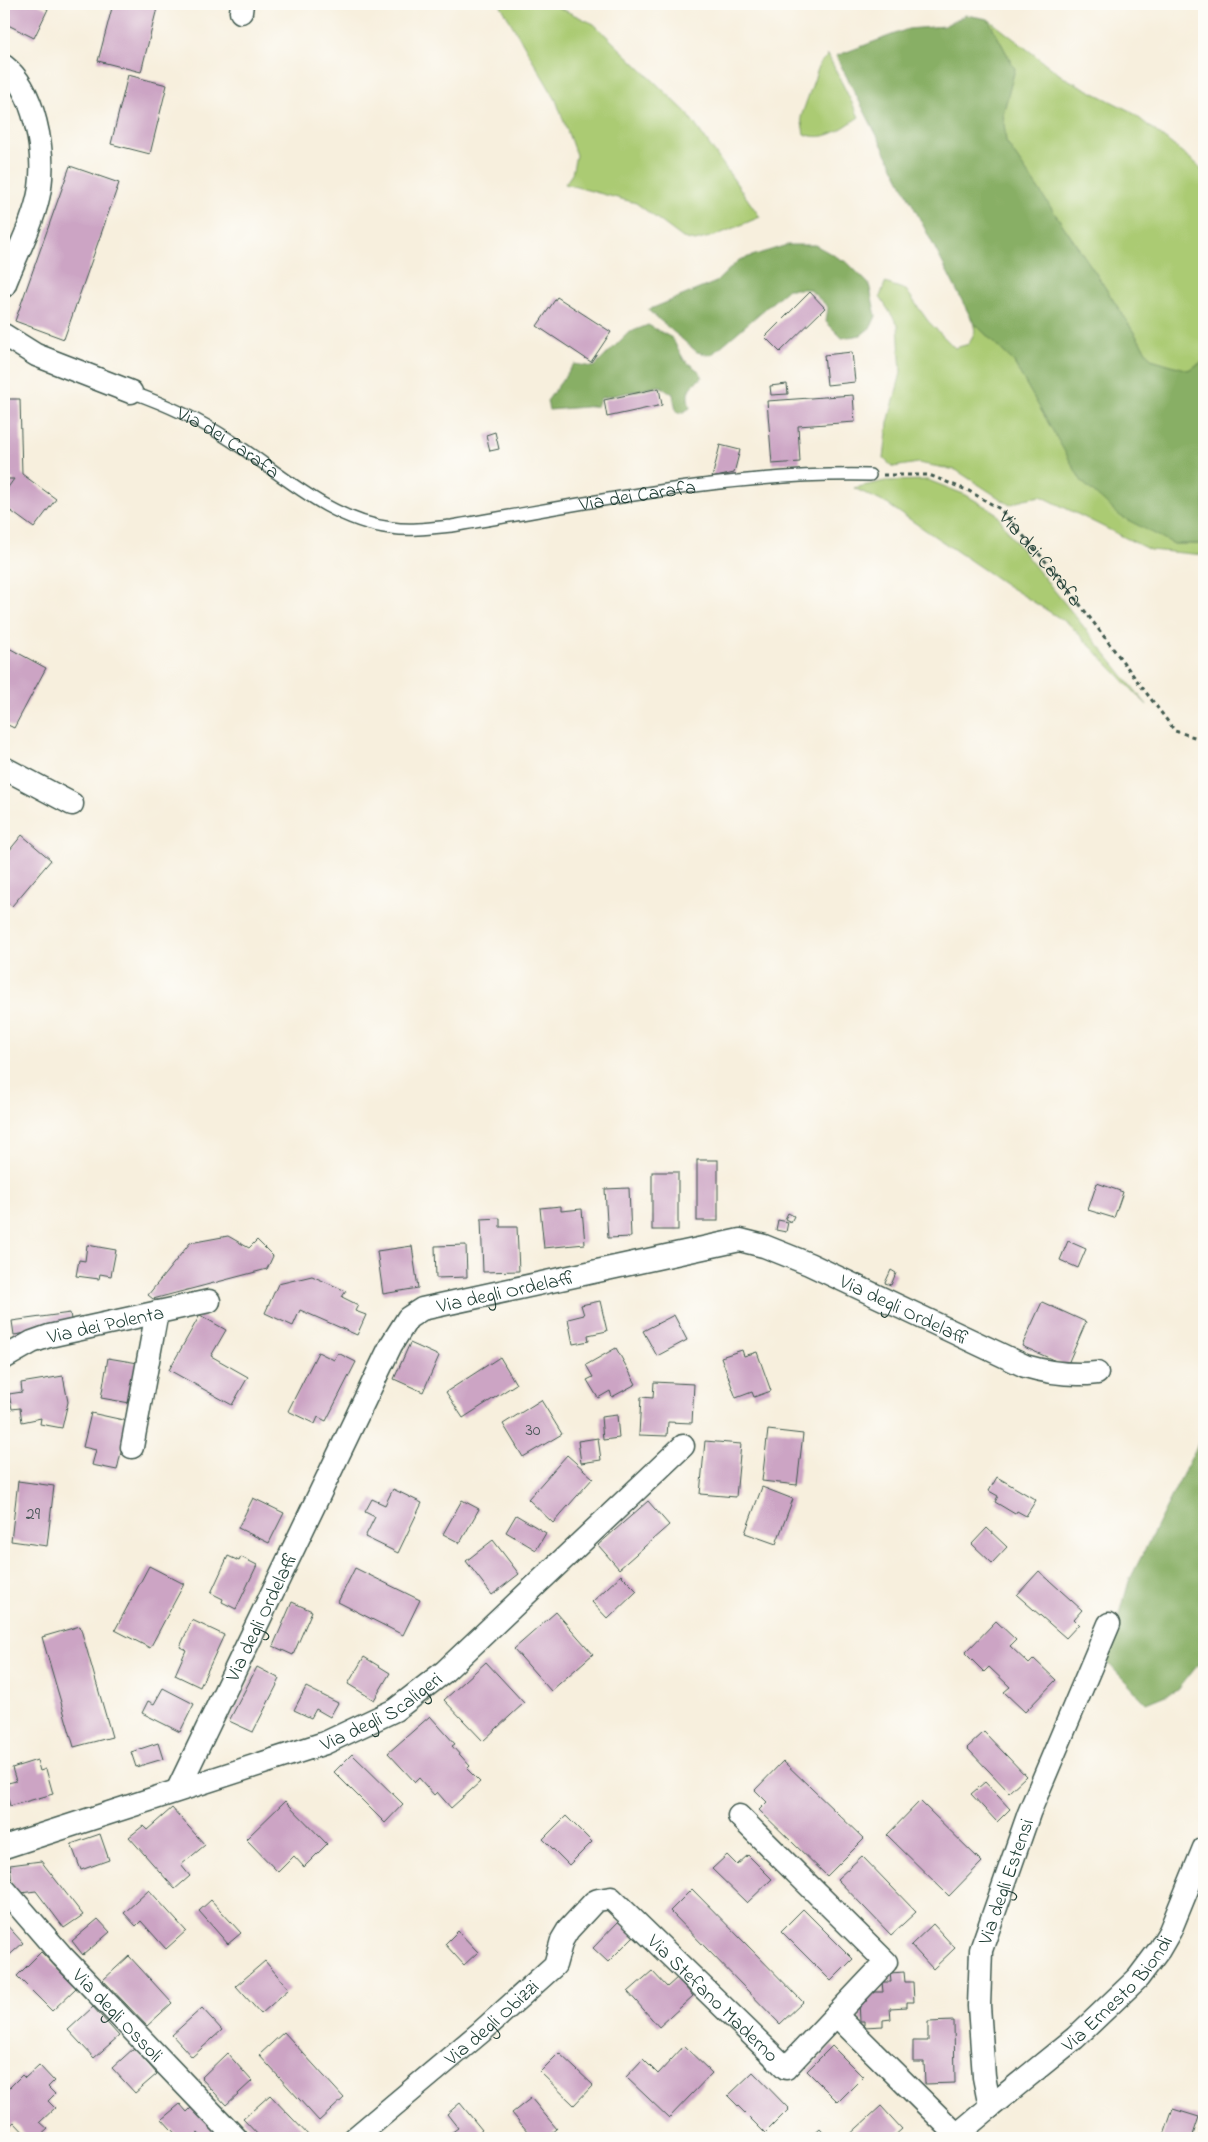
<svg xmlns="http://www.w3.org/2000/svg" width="1208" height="2142" font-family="'Indie Flower',sans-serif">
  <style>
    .green { fill: #abcb73; stroke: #658454 }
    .forest { fill: #88af65; stroke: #54764c }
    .building { fill: #cca4c4 }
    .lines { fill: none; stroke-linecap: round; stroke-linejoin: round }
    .lane-casing { stroke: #3f584d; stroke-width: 14 }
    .street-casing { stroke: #3f584d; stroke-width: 25 }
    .path { stroke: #3f584d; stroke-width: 3; stroke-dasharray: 4 4; stroke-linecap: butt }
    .lane { stroke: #fff; stroke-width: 11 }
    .street { stroke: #fff; stroke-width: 22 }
    .labels { text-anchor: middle; stroke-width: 4.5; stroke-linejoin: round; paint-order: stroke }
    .number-label { font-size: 18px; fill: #4a5758 }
    .street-label { font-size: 20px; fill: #1f3d34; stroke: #fdfcf7 }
  </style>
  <rect width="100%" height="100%" fill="#fdfcf7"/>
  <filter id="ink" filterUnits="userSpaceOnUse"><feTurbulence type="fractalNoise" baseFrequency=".02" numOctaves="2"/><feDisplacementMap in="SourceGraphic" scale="10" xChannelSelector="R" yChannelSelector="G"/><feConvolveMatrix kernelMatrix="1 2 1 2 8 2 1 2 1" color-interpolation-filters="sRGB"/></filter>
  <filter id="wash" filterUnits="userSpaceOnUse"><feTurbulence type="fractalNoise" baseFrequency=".0096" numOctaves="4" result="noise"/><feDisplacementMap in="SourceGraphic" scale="20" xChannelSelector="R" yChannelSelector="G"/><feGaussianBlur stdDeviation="1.12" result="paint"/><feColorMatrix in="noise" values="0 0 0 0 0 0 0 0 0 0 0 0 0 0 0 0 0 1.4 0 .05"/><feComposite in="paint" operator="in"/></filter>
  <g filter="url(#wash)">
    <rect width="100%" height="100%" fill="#f7efdd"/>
    <g class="green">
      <polygon points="500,4 551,4 594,24 687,113 760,217 717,235 695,241 683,238 636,203 565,184 572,174 576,155 556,100"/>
      <polygon points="988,19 1063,77 1130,111 1198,165 1204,174 1204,361 1188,370 1151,359 1097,275 1006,142 1003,114 1015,69"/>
      <path d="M 828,55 L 859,117 C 841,129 826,142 804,134 L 801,117 L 820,63 Z"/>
      <polygon points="885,283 906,290 928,321 955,348 969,344 975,331 973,322 1013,361 1083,482 1174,544 1204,544 1204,555 1150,550 1041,496 1024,499 1010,505 956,470 918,463 893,467 884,459 888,423 901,373 898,325 880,297"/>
      <polygon points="928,480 966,495 996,513 1016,543 1147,705 1069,624 1008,586 887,504 854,488 885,481"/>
    </g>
    <g class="forest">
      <polygon points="966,15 988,19 1015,69 1003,114 1006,142 1097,275 1151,359 1188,370 1204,361 1204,544 1174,544 1120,516 1082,482 1013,361 973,322 836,56 908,29 944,26"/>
      <polygon points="787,245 815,245 848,263 869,284 876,316 871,327 861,335 842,338 826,322 828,307 809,289 788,289 711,355 697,352 648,310 716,282 739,260"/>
      <path d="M 648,325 L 672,338 L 684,360 L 700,372 L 702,378 C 687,387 686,392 690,408 L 682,413 L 676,411 L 673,394 L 660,386 L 601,398 L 597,406 L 549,410 L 547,401 L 574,364 L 594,367 L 628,333 Z"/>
      <polygon points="1204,1426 1204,1657 1178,1690 1146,1703 1107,1662 1129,1581 1196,1448"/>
    </g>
    <g id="blocks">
      <g class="building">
        <polygon points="9,4 37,4 48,9 34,38 4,23 4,15"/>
        <polygon points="113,4 158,4 141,72 98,61"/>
        <polygon points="128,75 167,85 150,154 111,144"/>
        <polygon points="70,166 119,183 64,339 15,321"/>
        <polygon points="810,292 825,308 780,352 765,337"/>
        <polygon points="557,297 611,332 591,362 537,326"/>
        <polygon points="852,352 855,382 827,385 824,355"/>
        <polygon points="787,384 788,394 771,395 770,386"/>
        <polygon points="659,388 662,405 607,417 604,400"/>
        <polygon points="853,395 855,422 798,426 800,462 772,464 767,401"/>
        <polygon points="4,399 20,399 22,474 56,499 34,528 4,506 4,493 14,479 4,479"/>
        <polygon points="495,432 499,449 490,451 486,435"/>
        <polygon points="720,445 740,450 734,473 712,478"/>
        <polygon points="7,647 46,668 14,728 4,723 4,653"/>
        <polygon points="22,835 51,860 12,906 4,899 4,857"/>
        <rect x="697" y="1160" width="21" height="61"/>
        <rect x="652" y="1172" width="26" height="58"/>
        <polygon points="1097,1183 1123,1192 1114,1218 1088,1210"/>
        <polygon points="629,1188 631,1237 608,1238 605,1189"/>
        <polygon points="561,1206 561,1211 582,1209 585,1244 544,1248 540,1208"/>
        <polygon points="788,1213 794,1216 791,1222 785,1219"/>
        <polygon points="500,1218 500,1227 517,1227 519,1271 483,1272 481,1219"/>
        <polygon points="778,1220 788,1222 786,1232 776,1230"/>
        <polygon points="228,1236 249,1248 257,1240 273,1256 267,1269 153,1299 148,1295 190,1243"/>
        <polygon points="1068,1241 1086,1249 1078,1268 1060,1260"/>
        <polygon points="87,1245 116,1250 111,1276 100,1274 99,1279 76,1276 79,1260 85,1261"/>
        <polygon points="466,1245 467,1277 436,1278 435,1246"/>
        <polygon points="412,1246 418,1288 383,1294 377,1251"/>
        <polygon points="891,1270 896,1273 891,1285 885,1283"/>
        <polygon points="312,1276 346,1291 342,1297 358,1305 355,1311 366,1315 357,1335 300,1310 293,1326 265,1313 278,1284"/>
        <polygon points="600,1301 607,1331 588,1335 589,1341 573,1344 568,1319 584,1315 581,1305"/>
        <polygon points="1042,1302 1086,1322 1067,1366 1022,1346"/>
        <polygon points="70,1313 72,1326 14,1335 12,1321"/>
        <polygon points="200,1315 226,1330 211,1356 248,1377 232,1405 169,1370"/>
        <polygon points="674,1315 687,1340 657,1356 643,1331"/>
        <polygon points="410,1343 439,1356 423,1392 394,1379"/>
        <polygon points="616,1348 636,1384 612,1397 610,1391 598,1398 587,1380 593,1377 586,1365"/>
        <polygon points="742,1350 744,1356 757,1352 771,1391 754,1397 752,1392 736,1398 721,1357"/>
        <polygon points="318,1352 334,1360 338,1353 356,1362 326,1421 318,1417 315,1424 288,1411"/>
        <polygon points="500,1357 516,1384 463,1418 446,1392"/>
        <polygon points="108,1358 138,1363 130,1403 101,1398"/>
        <polygon points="63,1376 68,1402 62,1428 40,1424 41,1418 22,1422 20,1408 12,1409 9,1394 22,1392 21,1383"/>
        <polygon points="654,1382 694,1384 692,1423 668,1422 667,1436 639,1435 641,1397 653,1398"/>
        <polygon points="541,1400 562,1434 523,1457 503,1424"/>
        <polygon points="91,1413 128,1421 117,1470 92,1465 96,1450 83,1447"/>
        <polygon points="617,1415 619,1438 603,1440 601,1417"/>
        <polygon points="768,1430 803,1434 797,1485 762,1481"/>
        <polygon points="598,1438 601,1460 581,1463 578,1441"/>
        <polygon points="705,1441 741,1444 736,1497 700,1494"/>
        <polygon points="567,1455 593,1478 553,1523 528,1499"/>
        <polygon points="997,1477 1036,1500 1026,1516 1017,1511 1015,1514 995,1502 998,1496 989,1491"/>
        <polygon points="18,1481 54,1486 47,1546 11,1541"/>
        <polygon points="762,1487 793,1499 776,1544 745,1533"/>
        <polygon points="393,1489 422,1503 398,1553 365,1537 375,1517 365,1512 372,1499 385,1505"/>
        <polygon points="253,1498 284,1513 269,1543 238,1528"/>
        <polygon points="462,1500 479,1509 460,1543 443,1534"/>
        <polygon points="648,1501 669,1525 619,1569 598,1545"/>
        <polygon points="516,1515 546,1533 536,1550 506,1532"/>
        <polygon points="987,1528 1007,1547 992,1563 972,1544"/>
        <polygon points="493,1540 519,1574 492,1595 466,1561"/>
        <polygon points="228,1556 239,1561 241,1557 257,1565 236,1609 222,1602 223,1599 211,1593"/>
        <polygon points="149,1566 184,1584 150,1648 115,1630"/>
        <polygon points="355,1568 420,1600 403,1635 338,1602"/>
        <polygon points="1039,1571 1082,1610 1074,1619 1079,1624 1066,1638 1017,1595"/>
        <polygon points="621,1575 637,1591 608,1619 592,1602"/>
        <polygon points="292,1602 312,1611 293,1655 273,1646"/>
        <polygon points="556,1612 593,1654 551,1691 514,1649"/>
        <polygon points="192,1620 224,1635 200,1687 175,1675 186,1650 180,1647"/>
        <polygon points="996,1621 1016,1640 1010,1646 1029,1664 1034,1659 1056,1680 1025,1712 1004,1692 1010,1687 989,1667 984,1672 965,1653"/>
        <polygon points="80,1626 112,1737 74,1747 42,1637"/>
        <polygon points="364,1657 390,1673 374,1700 348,1684"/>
        <polygon points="486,1662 524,1703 483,1741 444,1700"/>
        <polygon points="257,1667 280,1679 253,1732 229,1721"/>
        <polygon points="306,1687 338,1703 330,1717 316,1709 311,1718 294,1710"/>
        <polygon points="163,1688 194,1704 180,1732 142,1713 148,1701 154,1704"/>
        <polygon points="430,1716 455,1744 452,1746 470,1766 467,1769 480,1782 451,1808 437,1792 434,1795 419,1778 415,1782 388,1753"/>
        <polygon points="984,1732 1026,1776 1009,1792 967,1748"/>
        <polygon points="158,1743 163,1759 136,1767 131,1752"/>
        <polygon points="352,1754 403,1804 385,1823 334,1772"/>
        <polygon points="37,1760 40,1771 46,1769 53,1794 10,1806 4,1784 16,1781 12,1768"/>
        <polygon points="783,1761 864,1839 827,1876 759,1810 767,1802 755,1790"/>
        <polygon points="985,1782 1010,1809 997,1822 971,1794"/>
        <polygon points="285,1801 327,1844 304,1867 294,1856 278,1872 246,1839"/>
        <polygon points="920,1801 982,1862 949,1896 887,1835"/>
        <polygon points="172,1808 205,1845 181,1865 190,1876 175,1889 129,1837 143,1826 147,1830"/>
        <polygon points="566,1816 592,1842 569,1865 543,1839"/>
        <polygon points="100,1834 109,1860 81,1870 71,1844"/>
        <polygon points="727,1855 737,1865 748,1855 772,1879 747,1903 712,1869"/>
        <polygon points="862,1856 916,1912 891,1935 837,1879"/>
        <polygon points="41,1861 83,1915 64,1928 36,1891 13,1894 10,1865"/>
        <polygon points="692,1889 803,2002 780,2024 670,1911"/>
        <polygon points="149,1890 186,1931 166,1949 141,1921 136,1926 124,1913"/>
        <polygon points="211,1900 241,1933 228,1944 199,1911"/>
        <polygon points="803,1909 853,1959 831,1981 781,1931"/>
        <polygon points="98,1919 110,1932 83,1955 72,1941"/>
        <polygon points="619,1921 634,1936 608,1962 593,1948"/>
        <polygon points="4,1922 23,1943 4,1960"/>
        <polygon points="933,1924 955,1948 933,1969 911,1945"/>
        <polygon points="458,1931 478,1952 464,1965 445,1944"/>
        <polygon points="41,1952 76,1988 52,2011 17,1976"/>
        <polygon points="129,1956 172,2003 147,2026 103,1980"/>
        <polygon points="265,1961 289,1989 261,2014 236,1986"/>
        <polygon points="652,1971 667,1987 677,1978 693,1996 659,2027 628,1992"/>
        <polygon points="904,1972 905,1982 913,1982 914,2002 907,2002 907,2007 890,2008 891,2019 883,2020 883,2026 864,2027 864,2021 860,2021 859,2001 867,2001 867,1992 883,1992 882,1982 891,1982 890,1973"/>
        <polygon points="93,2007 119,2036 94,2058 68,2030"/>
        <polygon points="202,2008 222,2030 192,2057 172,2035"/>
        <polygon points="954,2021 955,2083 925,2084 924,2062 913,2062 913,2041 928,2041 928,2022"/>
        <polygon points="284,2032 344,2098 319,2121 259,2055"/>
        <polygon points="684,2046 712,2073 669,2118 626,2077 643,2059 658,2074"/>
        <polygon points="832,2046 863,2077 838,2102 807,2071"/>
        <polygon points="134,2048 157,2074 135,2093 112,2068"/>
        <polygon points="227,2053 252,2081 226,2105 201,2078"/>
        <polygon points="559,2053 593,2085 574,2105 540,2072"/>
        <polygon points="39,2065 54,2081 48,2087 55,2094 48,2101 55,2108 40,2122 48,2129 38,2138 29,2138 14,2122 6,2129 4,2127 4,2089 6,2087 8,2089 22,2075 25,2078"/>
        <polygon points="753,2072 789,2109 765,2133 728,2096"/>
        <polygon points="270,2095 311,2138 261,2138 243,2119"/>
        <polygon points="531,2098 557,2129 546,2138 533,2138 512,2113"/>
        <polygon points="460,2103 482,2130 472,2138 444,2138 458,2128 447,2114"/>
        <polygon points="180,2104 187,2112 193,2106 217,2133 211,2138 203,2138 198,2133 193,2138 179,2138 162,2119"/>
        <polygon points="881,2106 902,2129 892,2138 846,2138"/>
        <polygon points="1173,2109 1199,2117 1192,2138 1163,2138"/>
        <polygon points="820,2129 828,2138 810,2138"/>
      </g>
    </g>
  </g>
  <g filter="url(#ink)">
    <use href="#blocks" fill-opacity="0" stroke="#3f584d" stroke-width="1"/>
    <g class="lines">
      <g class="lane-casing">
        <g id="lane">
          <path id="s2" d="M 131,392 C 165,404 200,420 230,440 C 281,473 328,520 391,528 C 411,531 432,528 452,526 C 590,503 730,472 870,475"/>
        </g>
      </g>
      <g class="street-casing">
        <g id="street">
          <polyline points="241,12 242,4"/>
          <path d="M 4,66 C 35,90 45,151 40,188 C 35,221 16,254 4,286"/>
          <polyline points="4,335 36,355 131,392"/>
          <polyline points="4,768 72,804"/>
          <path id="s3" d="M 4,1358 L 32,1342 L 49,1336 L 209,1301"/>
          <polyline points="132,1447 157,1312"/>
          <path id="s4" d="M 178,1789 L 391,1345 L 408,1318 L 422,1309 L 740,1240 L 764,1246 L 809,1264 L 1025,1366 C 1049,1373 1072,1376 1097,1373"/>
          <path id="s5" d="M 4,1847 L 325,1743 L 395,1710 L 444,1672 L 683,1446"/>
          <path id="s6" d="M 4,1889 L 62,1956 L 236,2138"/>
          <polyline points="836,2015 957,2135"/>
          <path id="s7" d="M 990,2107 L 1075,2038 L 1138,1978 L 1159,1950 L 1170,1931 L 1204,1848"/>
          <path id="s8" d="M 355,2138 L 481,2032 L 555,1965 L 562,1940 L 568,1930 L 594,1902 L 598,1900 L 611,1898 L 786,2068 L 886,1962 L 739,1816"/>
          <path id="s9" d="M 953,2138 L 990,2107 L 984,2077 L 979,2006 L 981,1950 L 1029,1813 L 1109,1624"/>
        </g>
      </g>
      <path class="path" id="s1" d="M 883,475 L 929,475 L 969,491 L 1000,509 L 1060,578 L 1175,731 L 1204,740"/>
      <use href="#lane" class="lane"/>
      <use href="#street" class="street"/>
    </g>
  </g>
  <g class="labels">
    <g class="number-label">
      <text x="533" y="1435">30</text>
      <text x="33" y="1519">29</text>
    </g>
    <g class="street-label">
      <text dy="7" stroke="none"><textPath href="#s2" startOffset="110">Via dei Carafa</textPath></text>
      <text dy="7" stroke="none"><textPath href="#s2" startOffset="545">Via dei Carafa</textPath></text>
      <text dy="7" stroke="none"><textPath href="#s1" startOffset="189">Via dei Carafa</textPath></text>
      <text dy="7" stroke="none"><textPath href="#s4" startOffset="626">Via degli Ordelaffi</textPath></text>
      <text dy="7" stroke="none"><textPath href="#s4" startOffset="1045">Via degli Ordelaffi</textPath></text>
      <text dy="7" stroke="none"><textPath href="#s3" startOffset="108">Via dei Polenta</textPath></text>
      <text dy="7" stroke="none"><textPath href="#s4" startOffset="191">Via degli Ordelaffi</textPath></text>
      <text dy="7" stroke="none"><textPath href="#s5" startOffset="402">Via degli Scaligeri</textPath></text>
      <text dy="7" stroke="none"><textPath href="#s9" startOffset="279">Via degli Estensi</textPath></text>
      <text dy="7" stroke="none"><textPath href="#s7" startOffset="171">Via Ernesto Biondi</textPath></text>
      <text dy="7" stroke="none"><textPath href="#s8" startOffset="501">Via Stefano Maderno</textPath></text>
      <text dy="7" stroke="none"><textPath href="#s6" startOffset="170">Via degli Ossoli</textPath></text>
      <text dy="7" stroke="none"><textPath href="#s8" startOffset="179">Via degli Obizzi</textPath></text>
    </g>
  </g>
  <rect width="1208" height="2142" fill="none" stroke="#fdfcf7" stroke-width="20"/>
</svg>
